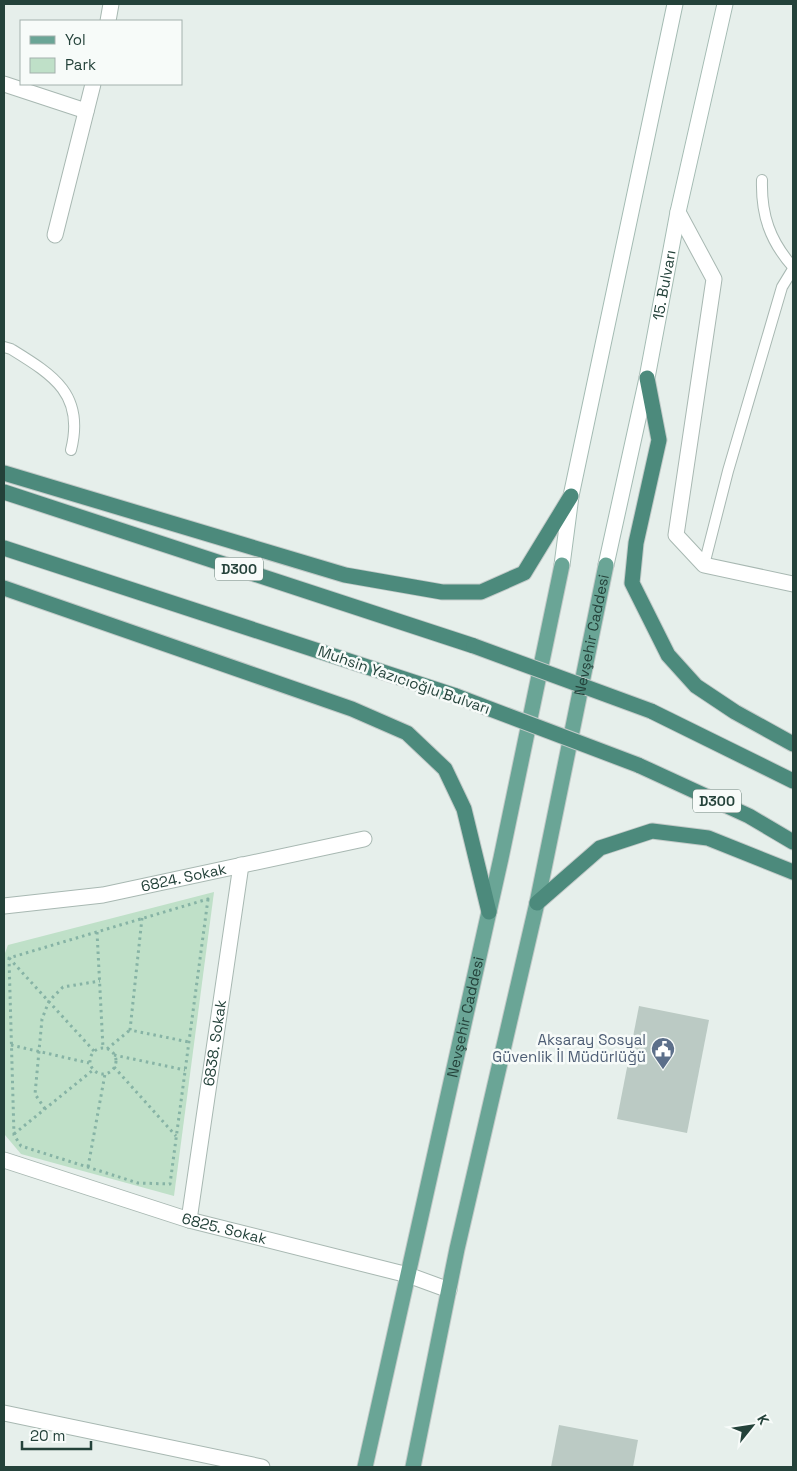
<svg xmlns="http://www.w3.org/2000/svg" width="797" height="1471" font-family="'Space Grotesk',sans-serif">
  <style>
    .green { fill: #bfe0c8 }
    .building { fill: #bbcac4 }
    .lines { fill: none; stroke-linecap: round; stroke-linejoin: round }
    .service-casing { stroke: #a8b8b2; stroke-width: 12 }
    .minor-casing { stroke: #a8b8b2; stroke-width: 17 }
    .secondary-casing { stroke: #a4bbb3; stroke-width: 17 }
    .primary-casing { stroke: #c2cac8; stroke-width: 17 }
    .trunk-casing { stroke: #c2cac8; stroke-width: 17 }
    .path { stroke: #86b3a5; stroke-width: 3; stroke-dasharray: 2.5 4; stroke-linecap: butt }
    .service { stroke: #fff; stroke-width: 10 }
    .minor { stroke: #fff; stroke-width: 15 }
    .secondary { stroke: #fff; stroke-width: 15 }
    .primary { stroke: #6aa596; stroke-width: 15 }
    .trunk { stroke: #4c8a7c; stroke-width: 15 }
    .trunk-bridge-casing { stroke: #c2cac8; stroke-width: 17; stroke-linecap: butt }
    .trunk-bridge { stroke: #4c8a7c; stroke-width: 15 }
    .labels { text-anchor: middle; stroke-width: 5; stroke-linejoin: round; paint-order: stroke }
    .shield { fill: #f7fbf9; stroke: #637a73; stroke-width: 1 }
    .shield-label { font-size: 14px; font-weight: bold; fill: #24423a }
    .street-label { font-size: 15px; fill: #24423a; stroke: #f7fbf9 }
    .service-label { font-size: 15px; fill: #4e5e75; stroke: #f7fbf9; text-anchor: end }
  </style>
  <rect width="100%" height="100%" fill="#e6efeb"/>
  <polygon class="green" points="214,892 174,1196 21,1154 5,1135 4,956 8,945"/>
  <g class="building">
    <polygon points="639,1006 709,1020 687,1133 617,1119"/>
    <polygon points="559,1425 638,1440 633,1467 551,1467"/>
  </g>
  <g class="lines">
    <g class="service-casing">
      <g id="service">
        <path d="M 762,180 C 761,215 770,241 793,267"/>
        <path d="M 4,347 L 11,349 C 53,375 85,394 71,450"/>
        <polyline points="704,565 728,471 782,287 793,269"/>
      </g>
    </g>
    <g class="minor-casing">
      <g id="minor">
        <polyline points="108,21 111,4"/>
        <polyline points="4,84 86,111"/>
        <polyline points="678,212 714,279 676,535 704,565 793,584"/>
        <polyline points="55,235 93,84"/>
        <path id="s1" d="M 4,906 L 103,895 L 364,839"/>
        <path id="s2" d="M 4,1160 L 189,1220 L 408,1275 L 449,1290"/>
        <path id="s3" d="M 189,1220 L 241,865"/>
        <polyline points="4,1413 262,1467"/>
      </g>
    </g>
    <g class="secondary-casing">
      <g id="secondary">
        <polyline points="562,565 571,496 675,4"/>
        <path id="s4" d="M 606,565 L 647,378 L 678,212 L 725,4"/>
      </g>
    </g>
    <g class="primary-casing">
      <g id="primary">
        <path id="s5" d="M 365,1467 L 501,858 L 562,565"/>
        <path id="s6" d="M 413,1467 L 457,1249 L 537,903 L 606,565"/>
      </g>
    </g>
    <g class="trunk-casing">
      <g id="trunk">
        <polyline points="647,378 659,440 636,543 632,583 668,655 696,686 735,712 793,744"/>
        <polyline points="4,473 345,575 442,592 481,592 524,573 571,496"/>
        <polyline points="4,492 474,646"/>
        <polyline points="4,548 456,696"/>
        <polyline points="4,588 352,709 407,733 445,769 464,809 489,912"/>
        <polyline points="651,711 793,781"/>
        <polyline points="638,765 749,816 793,842"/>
        <polyline points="537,903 600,848 652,831 708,838 793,872"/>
      </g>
    </g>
    <g class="path">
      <polygon points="208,899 170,1184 138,1183 21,1146 14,1135 9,958"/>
      <polyline points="142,918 130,1030 189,1042"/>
      <polyline points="97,932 103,1048"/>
      <polyline points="9,958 94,1051"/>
      <polyline points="11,1045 89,1063"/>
      <circle cx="103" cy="1061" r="13"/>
      <polyline points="107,1049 130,1030"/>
      <polyline points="114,1055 185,1070"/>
      <polyline points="114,1067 176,1136"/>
      <polyline points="45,1109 35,1094 42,1019 49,1001 63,987 100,981"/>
      <polyline points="14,1134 93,1070"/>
      <polyline points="88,1167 105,1074"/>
    </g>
    <use href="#service" class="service"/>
    <use href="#minor" class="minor"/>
    <use href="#secondary" class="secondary"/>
    <use href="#primary" class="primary"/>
    <use href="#trunk" class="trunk"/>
    <g class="trunk-bridge-casing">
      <g id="trunk-bridge">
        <polyline points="474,646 651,711"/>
        <polyline points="456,696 638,765"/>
      </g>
    </g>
    <use href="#trunk-bridge" class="trunk-bridge"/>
  </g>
  <defs>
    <g id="civic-pin" transform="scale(1.25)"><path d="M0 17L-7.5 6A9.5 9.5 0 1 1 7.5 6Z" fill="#5c6f8a" stroke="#f7fbf9"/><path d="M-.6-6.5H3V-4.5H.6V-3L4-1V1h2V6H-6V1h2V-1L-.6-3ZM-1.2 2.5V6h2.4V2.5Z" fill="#fff"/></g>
  </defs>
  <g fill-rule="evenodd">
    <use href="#civic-pin" x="663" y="1049"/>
  </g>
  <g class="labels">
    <g class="shield">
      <rect x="215" y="557.5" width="48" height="23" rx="4"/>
      <rect x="693" y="789.5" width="48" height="23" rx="4"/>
    </g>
    <g class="shield-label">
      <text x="239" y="574">D300</text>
      <text x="717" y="806">D300</text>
    </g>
    <g class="street-label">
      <text dy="5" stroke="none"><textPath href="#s4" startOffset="286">15. Bulvarı</textPath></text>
      <text dy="5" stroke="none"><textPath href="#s6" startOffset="851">Nevşehir Caddesi</textPath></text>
      <text transform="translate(404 680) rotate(19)" y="5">Muhsin Yazıcıoğlu Bulvarı</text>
      <text dy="5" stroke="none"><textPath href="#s1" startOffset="182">6824. Sokak</textPath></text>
      <text dy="5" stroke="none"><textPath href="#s5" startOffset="461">Nevşehir Caddesi</textPath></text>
      <text dy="5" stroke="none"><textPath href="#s3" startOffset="179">6838. Sokak</textPath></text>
      <text dy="5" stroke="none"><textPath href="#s2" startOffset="231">6825. Sokak</textPath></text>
    </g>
    <g class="service-label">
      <text x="646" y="1045">Aksaray Sosyal<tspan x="646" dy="17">Güvenlik İl Müdürlüğü</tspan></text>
    </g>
  </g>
  <rect width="797" height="1471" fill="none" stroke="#24423a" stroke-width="10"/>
  <rect x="20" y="20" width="162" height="65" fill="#f7fbf9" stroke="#a3b1ad"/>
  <rect x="30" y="36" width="25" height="8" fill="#6aa596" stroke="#a3b1ad"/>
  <text x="65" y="45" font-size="15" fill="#24423a">Yol</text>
  <rect x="30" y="58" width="25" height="15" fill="#bfe0c8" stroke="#a3b1ad"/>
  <text x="65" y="70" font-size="15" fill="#24423a">Park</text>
  <g transform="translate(752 1426) rotate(60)" stroke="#f7fbf9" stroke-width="4" paint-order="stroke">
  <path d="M0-4L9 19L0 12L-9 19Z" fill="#24423a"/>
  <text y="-8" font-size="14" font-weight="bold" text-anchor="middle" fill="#24423a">K</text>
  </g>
  <path d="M22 1441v8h69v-8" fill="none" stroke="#24423a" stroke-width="2.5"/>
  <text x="30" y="1441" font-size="15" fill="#24423a" stroke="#f7fbf9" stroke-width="4" paint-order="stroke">20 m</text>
</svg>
